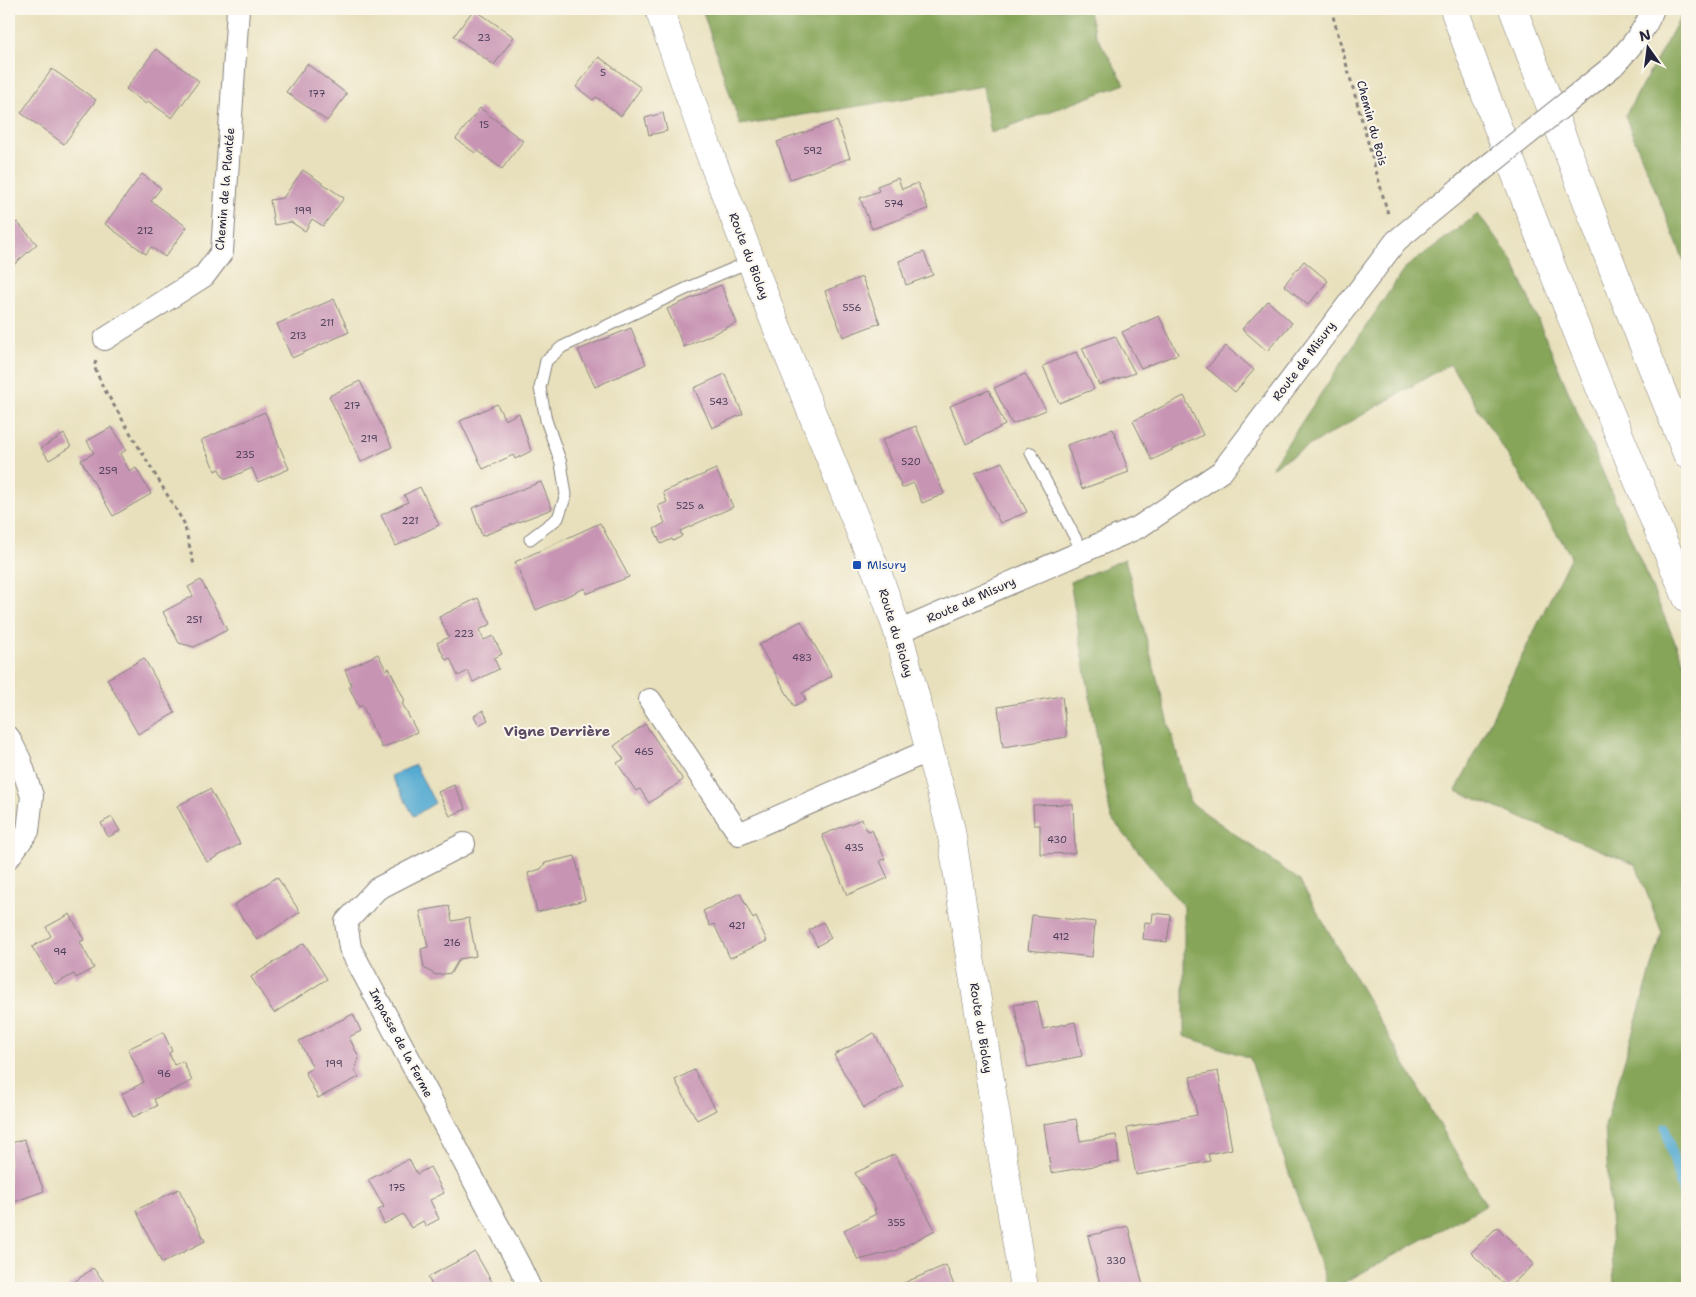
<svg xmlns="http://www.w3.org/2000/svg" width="1696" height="1297" font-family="'Shantell Sans',sans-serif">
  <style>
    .forest { fill: #86a558; stroke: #54644a }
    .water { fill: #54aad1; stroke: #3b6686 }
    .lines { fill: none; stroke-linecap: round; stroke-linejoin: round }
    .stream { stroke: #54aad1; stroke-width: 9 }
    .building { fill: #c894b4 }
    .lane-casing { stroke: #85817c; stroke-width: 13 }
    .street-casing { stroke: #85817c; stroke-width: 24 }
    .secondary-casing { stroke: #85817c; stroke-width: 29 }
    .highway-casing { stroke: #85817c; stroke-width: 29 }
    .path { stroke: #85817c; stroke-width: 3; stroke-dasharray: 4 4; stroke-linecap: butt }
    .lane { stroke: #fff; stroke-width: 11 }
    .street { stroke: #fff; stroke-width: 22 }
    .secondary { stroke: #fff; stroke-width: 28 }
    .highway { stroke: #fff; stroke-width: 28 }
    .street-bridge-casing { stroke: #85817c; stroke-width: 24; stroke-linecap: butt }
    .street-bridge { stroke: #fff; stroke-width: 22 }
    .transit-dot { fill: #1a4fb4; stroke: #fbf7ec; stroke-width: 2 }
    .labels { text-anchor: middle; stroke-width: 4; stroke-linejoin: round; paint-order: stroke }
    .number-label { font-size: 10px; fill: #4c3e59 }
    .street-label { font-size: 12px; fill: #22223b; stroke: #fbf7ec }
    .transit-label { font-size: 12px; fill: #164399; stroke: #fbf7ec; text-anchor: start }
    .neighbourhood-label { font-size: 14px; font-weight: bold; fill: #5c4a65; stroke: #fbf7ec }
  </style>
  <rect width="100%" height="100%" fill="#fbf7ec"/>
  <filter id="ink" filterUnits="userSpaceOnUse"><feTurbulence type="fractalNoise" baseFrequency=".02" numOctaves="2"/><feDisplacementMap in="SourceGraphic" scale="10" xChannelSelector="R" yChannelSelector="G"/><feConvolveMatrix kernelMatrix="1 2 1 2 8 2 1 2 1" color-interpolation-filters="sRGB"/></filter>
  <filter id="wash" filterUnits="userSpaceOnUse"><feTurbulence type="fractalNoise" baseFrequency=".0096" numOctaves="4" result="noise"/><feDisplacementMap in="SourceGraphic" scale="20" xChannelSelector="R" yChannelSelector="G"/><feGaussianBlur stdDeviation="1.12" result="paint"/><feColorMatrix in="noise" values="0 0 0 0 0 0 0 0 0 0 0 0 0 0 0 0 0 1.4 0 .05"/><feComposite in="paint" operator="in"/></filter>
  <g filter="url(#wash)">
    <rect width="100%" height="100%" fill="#e8e0bc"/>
    <g class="forest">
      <polygon points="702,9 1088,9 1095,33 1125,84 991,133 983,86 740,125"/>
      <polygon points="1683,9 1687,9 1687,268 1625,116 1680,18"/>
      <polygon points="1478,214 1512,259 1687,670 1687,1288 1620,1288 1614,1285 1605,1126 1662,933 1636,865 1456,791 1571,556 1450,364 1271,468 1405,268"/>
      <polygon points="1125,559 1190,802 1299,880 1486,1205 1334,1288 1328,1288 1250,1058 1184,1036 1184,907 1111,818 1070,582"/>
    </g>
    <polygon class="water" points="415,765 435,803 414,816 391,776"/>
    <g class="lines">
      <polyline class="stream" points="1665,1127 1687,1210"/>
    </g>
    <g id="blocks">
      <g class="building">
        <polygon points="474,9 514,37 494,65 454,36"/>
        <polygon points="156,49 199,81 172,118 148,101 146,104 126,89"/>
        <polygon points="599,57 641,88 621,116 596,97 593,100 576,87"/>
        <polygon points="307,64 347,94 327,121 286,92"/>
        <polygon points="52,69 96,100 64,144 21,113"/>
        <polygon points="480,108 523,141 502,169 477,150 475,153 456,139"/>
        <polygon points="663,113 667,131 649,135 645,118"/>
        <polygon points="837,121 850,158 790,179 777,142"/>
        <polygon points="303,170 344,198 323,226 312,219 305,231 291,222 274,225 270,200 283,198"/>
        <polygon points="142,174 161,188 151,201 187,227 165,257 151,247 146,254 105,224"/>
        <polygon points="898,178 902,189 918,183 928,209 872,229 860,198 879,191 877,186"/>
        <polygon points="9,221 13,226 17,222 37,244 9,269"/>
        <polygon points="924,252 933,275 906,285 899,261"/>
        <polygon points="1304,261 1328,281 1308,305 1284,285"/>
        <polygon points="862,277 880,323 843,337 825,291"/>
        <polygon points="721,285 737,323 684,347 667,309"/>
        <polygon points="334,299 349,332 292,358 277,324"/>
        <polygon points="1268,301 1292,323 1267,351 1242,329"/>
        <polygon points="1159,316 1178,354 1141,368 1122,332"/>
        <polygon points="631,328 646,364 595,387 578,350"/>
        <polygon points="1115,336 1135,373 1099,385 1082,348"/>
        <polygon points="1226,346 1254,370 1235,392 1207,368"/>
        <polygon points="1076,352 1094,389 1059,403 1043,366"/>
        <polygon points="725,374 743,414 712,428 694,388"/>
        <polygon points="1025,374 1046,410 1012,424 994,388"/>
        <polygon points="360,381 392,447 361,462 329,396"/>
        <polygon points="989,390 1005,425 966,444 950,406"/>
        <polygon points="1184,396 1203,435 1152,460 1133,421"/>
        <polygon points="497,404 505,420 519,413 531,451 515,459 513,455 483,469 460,421"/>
        <polygon points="265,412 289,469 258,482 252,468 227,479 223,477 219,469 215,471 201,440"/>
        <polygon points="916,426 944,494 922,503 914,483 902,488 882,440"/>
        <polygon points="112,427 126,450 120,454 130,472 136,468 151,494 113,516 81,460 94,453 87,441"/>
        <polygon points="1113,429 1129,472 1082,489 1067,445"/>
        <polygon points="64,434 71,447 49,460 41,448"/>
        <polygon points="1002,462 1027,512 1000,523 975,473"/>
        <polygon points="716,469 733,507 680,531 682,536 673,541 672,539 661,544 654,529 665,523 658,506 667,502 663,492"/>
        <polygon points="541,482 552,509 482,536 472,508"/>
        <polygon points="420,487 439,525 396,546 381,515 408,502 404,495"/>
        <polygon points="600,523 629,577 586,594 585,588 536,610 515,562"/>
        <polygon points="201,580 227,630 194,647 179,643 163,612 193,596 188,587"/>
        <polygon points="478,598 491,624 479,630 484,640 493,636 502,654 494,658 499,669 473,682 468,671 458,676 450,658 446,660 437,643 449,637 439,617"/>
        <polygon points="801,621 832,676 802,693 806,700 794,706 759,645"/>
        <polygon points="378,654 386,670 389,668 405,701 402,703 417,732 382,748 362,705 359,707 349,687 352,686 345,670"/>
        <polygon points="144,658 175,713 138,734 107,679"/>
        <polygon points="1062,696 1067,737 1003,747 998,707"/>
        <polygon points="483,710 488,720 479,725 474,716"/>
        <polygon points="645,724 683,780 649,803 640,789 636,791 617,763 624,759 614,746"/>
        <polygon points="454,785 466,809 450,816 438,792"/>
        <polygon points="210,789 240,844 207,862 177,806"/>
        <polygon points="1073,804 1075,853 1040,854 1040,825 1034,825 1033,805"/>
        <polygon points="112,817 120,831 108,837 101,823"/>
        <polygon points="862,819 867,831 872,830 885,859 880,861 888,878 847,895 822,835"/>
        <polygon points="575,856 585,900 537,912 528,873 541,869 545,863"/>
        <polygon points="277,877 300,912 257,940 234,905"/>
        <polygon points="740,893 753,919 756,917 767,941 730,958 714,924 710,926 703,911"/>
        <polygon points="449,906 452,921 469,918 476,956 459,959 451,973 436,975 424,968 421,949 428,947 420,911"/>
        <polygon points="1153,913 1171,915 1167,942 1143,939 1145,922 1152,923"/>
        <polygon points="70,914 84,940 80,942 94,968 76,978 74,974 55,984 32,947 51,936 46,927"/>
        <polygon points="1032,915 1095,922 1092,957 1028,950"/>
        <polygon points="823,922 831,938 817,946 809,930"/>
        <polygon points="304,943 327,979 274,1013 251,977"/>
        <polygon points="1037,1001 1043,1029 1075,1022 1082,1056 1028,1067 1014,1005"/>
        <polygon points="353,1014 361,1031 349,1037 359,1058 355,1070 359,1077 318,1098 305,1072 313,1068 299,1041"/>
        <polygon points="163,1032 172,1051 169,1053 174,1065 183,1061 192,1081 154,1099 157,1106 133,1117 122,1094 144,1082 128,1049"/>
        <polygon points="874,1033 903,1086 864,1108 834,1055"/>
        <polygon points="694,1070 716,1110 697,1120 675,1080"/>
        <polygon points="1218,1071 1232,1149 1208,1154 1210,1161 1136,1175 1127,1128 1197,1115 1190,1077"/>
        <polygon points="1076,1119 1080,1141 1116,1135 1119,1162 1051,1173 1044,1124"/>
        <polygon points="24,1139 44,1191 11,1203 9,1196 9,1144"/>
        <polygon points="895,1154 935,1230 895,1251 858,1260 844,1230 876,1214 874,1209 876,1209 855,1173"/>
        <polygon points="409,1159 417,1174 430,1167 444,1193 430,1200 439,1219 426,1226 423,1221 411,1228 403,1214 384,1224 378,1210 384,1207 368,1180"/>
        <polygon points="179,1189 205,1241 162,1263 136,1210"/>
        <polygon points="1128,1226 1143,1285 1130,1288 1101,1288 1088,1236"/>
        <polygon points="1497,1227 1534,1264 1508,1288 1471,1253"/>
        <polygon points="475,1252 495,1287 433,1288 428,1277"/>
        <polygon points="946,1265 955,1288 892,1288"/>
        <polygon points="93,1268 109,1288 66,1288"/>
      </g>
    </g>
  </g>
  <g filter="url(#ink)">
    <use href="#blocks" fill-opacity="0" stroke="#85817c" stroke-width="1"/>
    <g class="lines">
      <g class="lane-casing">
        <g id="lane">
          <polyline points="1031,453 1082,551"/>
          <polyline points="530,539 558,518 566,495 561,463 546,420 540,388 546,361 562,347 692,286 751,261"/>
        </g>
      </g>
      <g class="street-casing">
        <g id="street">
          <path d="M 1613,66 C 1628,50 1645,31 1653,9"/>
          <polyline points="105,339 204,276 222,252 238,9"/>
          <polyline points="898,632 1139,527 1222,471 1396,241 1459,189"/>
          <polyline points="650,700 739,834 930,750"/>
          <polyline points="9,738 20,760 32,796 28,831 9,857"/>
          <polyline points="464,844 377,889 346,922 350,948 519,1265 530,1288"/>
        </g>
      </g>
      <g class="secondary-casing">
        <polyline id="secondary" points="659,9 711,157 772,315 880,580 898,632 951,830 970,957 1024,1288"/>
      </g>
      <g class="highway-casing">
        <g id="highway">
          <path d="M 1454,9 C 1526,208 1605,404 1687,598"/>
          <polyline points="1513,9 1617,279 1687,454"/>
        </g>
      </g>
      <g class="path">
        <polyline points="1331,9 1388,214"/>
        <polyline points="96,361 94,366 103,387 184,523 194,565"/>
      </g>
      <use href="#lane" class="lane"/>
      <use href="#street" class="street"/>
      <use href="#secondary" class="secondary"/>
      <use href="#highway" class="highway"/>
      <g class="street-bridge-casing">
        <polyline id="street-bridge" points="1459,189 1613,66"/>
      </g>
      <use href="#street-bridge" class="street-bridge"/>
    </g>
  </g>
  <rect class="transit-dot" x="852" y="560" width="10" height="10" rx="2.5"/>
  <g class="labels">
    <g class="number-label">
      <text x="484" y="41">23</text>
      <text x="603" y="76">5</text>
      <text x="317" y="97">177</text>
      <text x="484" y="128">15</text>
      <text x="813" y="154">592</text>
      <text x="894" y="207">574</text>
      <text x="303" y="214">199</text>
      <text x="145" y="234">212</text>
      <text x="852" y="311">556</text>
      <text x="327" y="326">211</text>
      <text x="298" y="339">213</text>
      <text x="719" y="405">543</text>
      <text x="352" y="409">217</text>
      <text x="369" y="442">219</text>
      <text x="245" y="458">235</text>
      <text x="911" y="465">520</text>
      <text x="108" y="474">259</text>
      <text x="690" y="509">525 a</text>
      <text x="410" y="524">221</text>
      <text x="194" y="623">251</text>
      <text x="464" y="637">223</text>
      <text x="802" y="661">483</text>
      <text x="644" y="755">465</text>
      <text x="1057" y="843">430</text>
      <text x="854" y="851">435</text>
      <text x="737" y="929">421</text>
      <text x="1061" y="940">412</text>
      <text x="452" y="946">216</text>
      <text x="60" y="955">94</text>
      <text x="334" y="1067">199</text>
      <text x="164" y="1077">96</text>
      <text x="397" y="1191">175</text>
      <text x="896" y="1226">355</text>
      <text x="1116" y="1264">330</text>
    </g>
    <g class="street-label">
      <text transform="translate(1372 123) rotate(75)" y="4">Chemin du Bois</text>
      <text transform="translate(225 189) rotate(-85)" y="4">Chemin de la Plantée</text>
      <text transform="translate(749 256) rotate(69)" y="4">Route du Biolay</text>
      <text transform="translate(1304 361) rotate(-53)" y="4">Route de Misury</text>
      <text transform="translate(971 600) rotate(-24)" y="4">Route de Misury</text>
      <text transform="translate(896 633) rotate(73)" y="4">Route du Biolay</text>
      <text transform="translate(981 1028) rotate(81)" y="4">Route du Biolay</text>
      <text transform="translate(401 1043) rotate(62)" y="4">Impasse de la Ferme</text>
    </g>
    <g class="transit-label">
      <text x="867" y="569">Misury</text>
    </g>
    <g class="neighbourhood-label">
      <text x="557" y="736">Vigne Derrière</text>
    </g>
  </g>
  <rect width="1696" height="1297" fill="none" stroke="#fbf7ec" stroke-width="30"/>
  <g transform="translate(1648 48) rotate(346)" stroke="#fbf7ec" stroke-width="4" paint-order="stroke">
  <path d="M0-4L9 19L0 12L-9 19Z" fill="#22223b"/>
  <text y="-8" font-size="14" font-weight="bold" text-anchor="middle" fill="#22223b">N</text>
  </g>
</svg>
